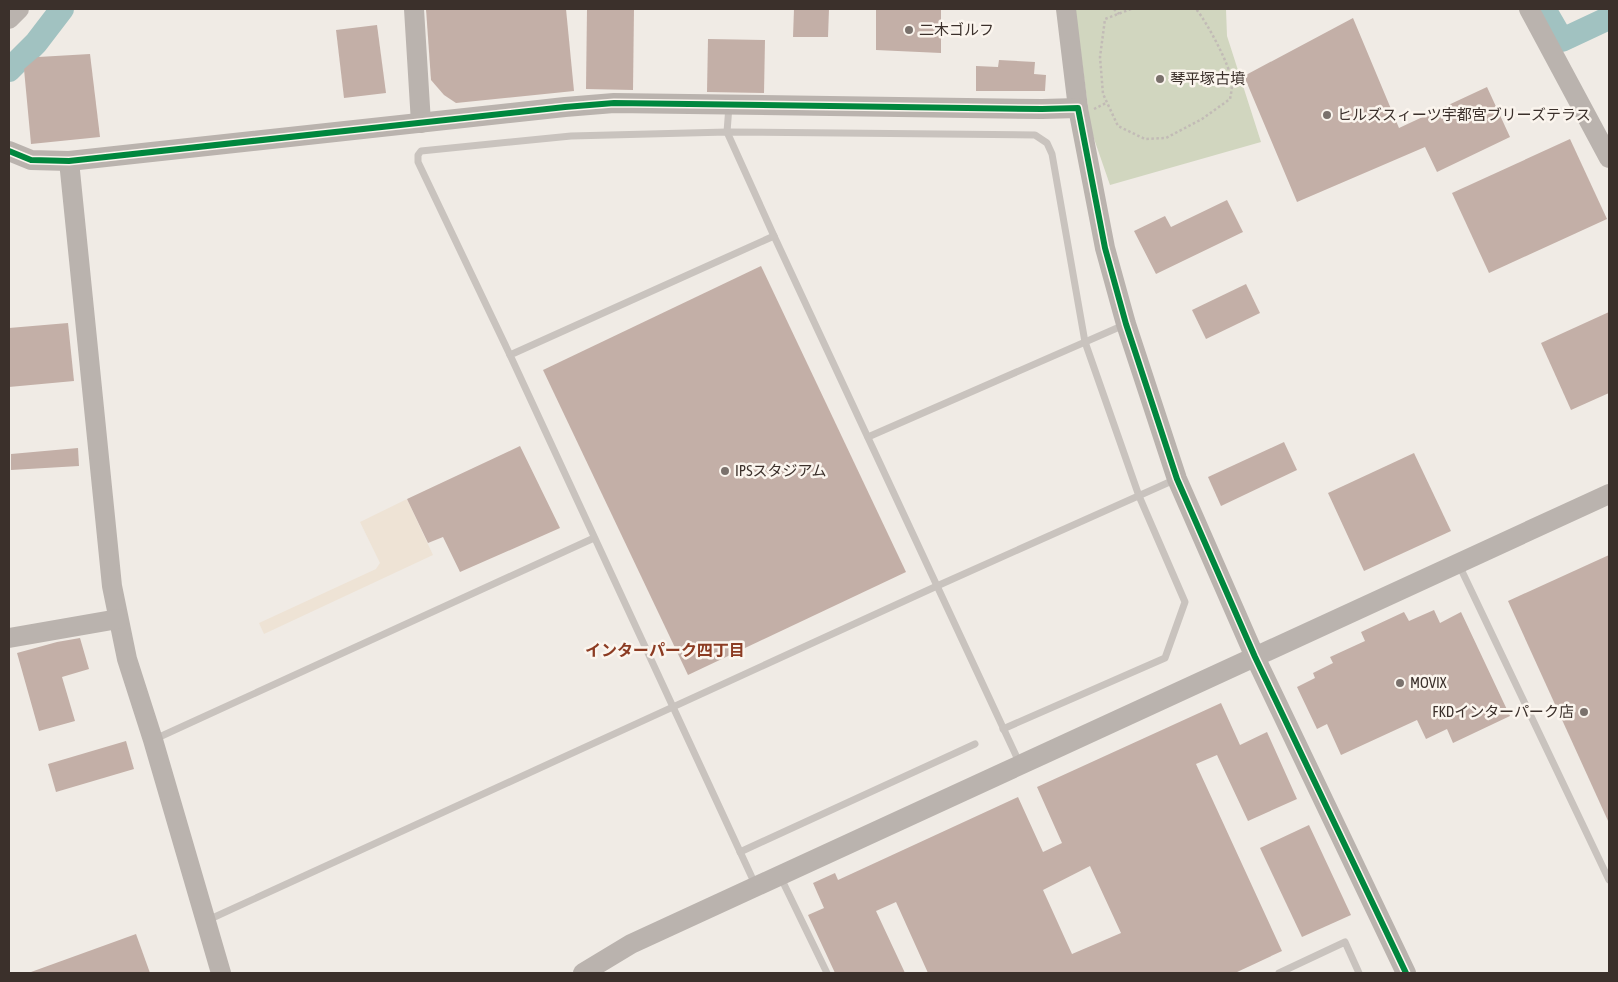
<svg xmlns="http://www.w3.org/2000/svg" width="1618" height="982" font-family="'Asap Condensed','Noto Sans JP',sans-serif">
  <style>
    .green { fill: #d1d6bf }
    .plaza { fill: #eee3d5 }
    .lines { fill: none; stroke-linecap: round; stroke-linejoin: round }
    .river { stroke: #a1c2c1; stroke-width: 24 }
    .building { fill: #c3afa7; fill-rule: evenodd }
    .path { stroke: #c2bbb6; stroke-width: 2.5; stroke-dasharray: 2.5 2.5; stroke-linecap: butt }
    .lane { stroke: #c9c3be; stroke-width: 7 }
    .secondary { stroke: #bab3ae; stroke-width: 20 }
    .cycleway-casing { stroke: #fbf5ee; stroke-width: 9 }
    .cycleway { stroke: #00873e; stroke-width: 6 }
    .poi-dot { fill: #7a716c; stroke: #fbf5ee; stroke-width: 2 }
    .labels { text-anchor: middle; stroke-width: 5; stroke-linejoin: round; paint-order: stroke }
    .poi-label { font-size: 15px; fill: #3b302b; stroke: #fbf5ee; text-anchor: start }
    .neighbourhood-label { font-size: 16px; font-weight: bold; fill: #8c3b22; stroke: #fbf5ee }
  </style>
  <rect width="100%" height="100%" fill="#f0ebe5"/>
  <polygon class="green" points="1075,9 1226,9 1227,36 1261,142 1110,185 1091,130"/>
  <polygon class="plaza" points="407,499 433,555 264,634 259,623 376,569 380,563 360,522"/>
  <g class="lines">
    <g class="river">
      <polyline points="1544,9 1562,40 1609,18"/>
      <polyline points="9,70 36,43 62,9"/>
    </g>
  </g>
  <g class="building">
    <polygon points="426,9 566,9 574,91 456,103 444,95 431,80"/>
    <polygon points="587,9 634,9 633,90 586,89"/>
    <polygon points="794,9 829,9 828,37 793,37"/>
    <polygon points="876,9 941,9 941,53 876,50"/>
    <polygon points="1353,18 1399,128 1487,87 1510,137 1437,172 1425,147 1297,202 1244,76"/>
    <polygon points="377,25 386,93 344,98 336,30"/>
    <polygon points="708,39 765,40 764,93 707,92"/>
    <polygon points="90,54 100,137 31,144 24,69 38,57"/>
    <polygon points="999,60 1035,62 1034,74 1046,75 1045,91 976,91 976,66 998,67"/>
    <polygon points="1570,139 1607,219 1489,273 1452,193"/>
    <polygon points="1227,200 1243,232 1156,274 1134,231 1165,216 1171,227"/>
    <polygon points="761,266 906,572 688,675 543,370"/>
    <polygon points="1246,284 1260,313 1206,339 1192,310"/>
    <polygon points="1609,312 1609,393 1571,410 1541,343"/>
    <polygon points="68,323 74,381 9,387 9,328"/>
    <polygon points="1284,442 1297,470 1221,506 1208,477"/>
    <polygon points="520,446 560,528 460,572 443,537 428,543 407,499"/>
    <polygon points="78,448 79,466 11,470 11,454"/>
    <polygon points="1414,453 1451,531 1364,571 1328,493"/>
    <polygon points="1609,555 1609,823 1508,601"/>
    <polygon points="1434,610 1440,623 1461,612 1510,716 1453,743 1447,729 1426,739 1417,720 1341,755 1327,724 1317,729 1297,687 1315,678 1313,673 1333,663 1330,657 1365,641 1361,632 1404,612 1409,621"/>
    <polygon points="80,638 89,669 62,677 75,721 39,731 17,653 57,642"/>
    <path d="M 1221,703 L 1240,745 L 1267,732 L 1297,799 L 1248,821 L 1217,755 L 1196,764 L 1282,951 L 1235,973 L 928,973 L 896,902 L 876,911 L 905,973 L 835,973 L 808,915 L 824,908 L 813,883 L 835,873 L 838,880 L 1018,797 L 1043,852 L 1062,843 L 1037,787 ZM 1090,866 L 1121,933 L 1072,954 L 1043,890 Z"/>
    <polygon points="126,741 134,769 56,792 48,764"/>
    <polygon points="1309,825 1351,915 1302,937 1260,848"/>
    <polygon points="136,934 150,973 31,973 31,972"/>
  </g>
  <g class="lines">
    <g class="path">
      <polyline points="1114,9 1119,14"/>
      <path d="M 1131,9 L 1105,19 L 1100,57 L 1103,94 L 1118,126 L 1145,139 L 1166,138 L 1202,119 L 1230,99 C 1231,94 1232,89 1232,83 C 1231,67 1207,22 1196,9"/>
      <polyline points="1094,109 1106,103"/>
    </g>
    <g class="lane">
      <polyline points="729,106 727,132 774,236"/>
      <polyline points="510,355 418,162 418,155 421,151 571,136 727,132 1035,135 1047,143 1052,154 1085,342 1139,496 1185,602 1165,658 1003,729"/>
      <polyline points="868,437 1124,325"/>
      <polyline points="1459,565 1609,880"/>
      <polyline points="155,739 594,538"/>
      <polyline points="740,852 975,744"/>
      <polyline points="780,876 827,973"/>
      <polyline points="755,884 510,355 774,236 1020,764"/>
      <polyline points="208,920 937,586 1174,480"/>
      <polyline points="1279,973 1345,942 1359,973"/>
    </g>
    <g class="secondary">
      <polyline points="414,9 421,123"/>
      <polyline points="1066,9 1078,108"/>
      <polyline points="1529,9 1609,158"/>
      <polyline points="9,19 19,9"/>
      <polyline points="9,151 31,160 69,161 565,107 614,103 1042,109 1078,108 1105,248 1126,324 1177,479 1255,657 1406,973"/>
      <polyline points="69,161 112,586 127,659 153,740 221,973"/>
      <polyline points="9,638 118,619"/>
      <polyline points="583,973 631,944 1609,494"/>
    </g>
    <g class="cycleway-casing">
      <polyline id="cycleway" points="9,151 31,160 69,161 565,107 614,103 1042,109 1078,108 1105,248 1126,324 1177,479 1255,657 1406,973"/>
    </g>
    <use href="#cycleway" class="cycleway"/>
  </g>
  <g class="poi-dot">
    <circle cx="909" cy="30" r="5"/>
    <circle cx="1160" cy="79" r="5"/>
    <circle cx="1327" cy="115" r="5"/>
    <circle cx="725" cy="471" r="5"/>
    <circle cx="1400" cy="683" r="5"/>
    <circle cx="1584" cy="712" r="5"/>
  </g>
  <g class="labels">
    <g class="poi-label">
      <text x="919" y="35">二木ゴルフ</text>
      <text x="1170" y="84">琴平塚古墳</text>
      <text x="1337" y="120">ヒルズスィーツ宇都宮ブリーズテラス</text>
      <text x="735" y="476">IPSスタジアム</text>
      <text x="1410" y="688">MOVIX</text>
      <text x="1574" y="717" text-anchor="end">FKDインターパーク店</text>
    </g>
    <g class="neighbourhood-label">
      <text x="665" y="656">インターパーク四丁目</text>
    </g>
  </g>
  <rect width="1618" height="982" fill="none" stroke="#3b302b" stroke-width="20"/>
</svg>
